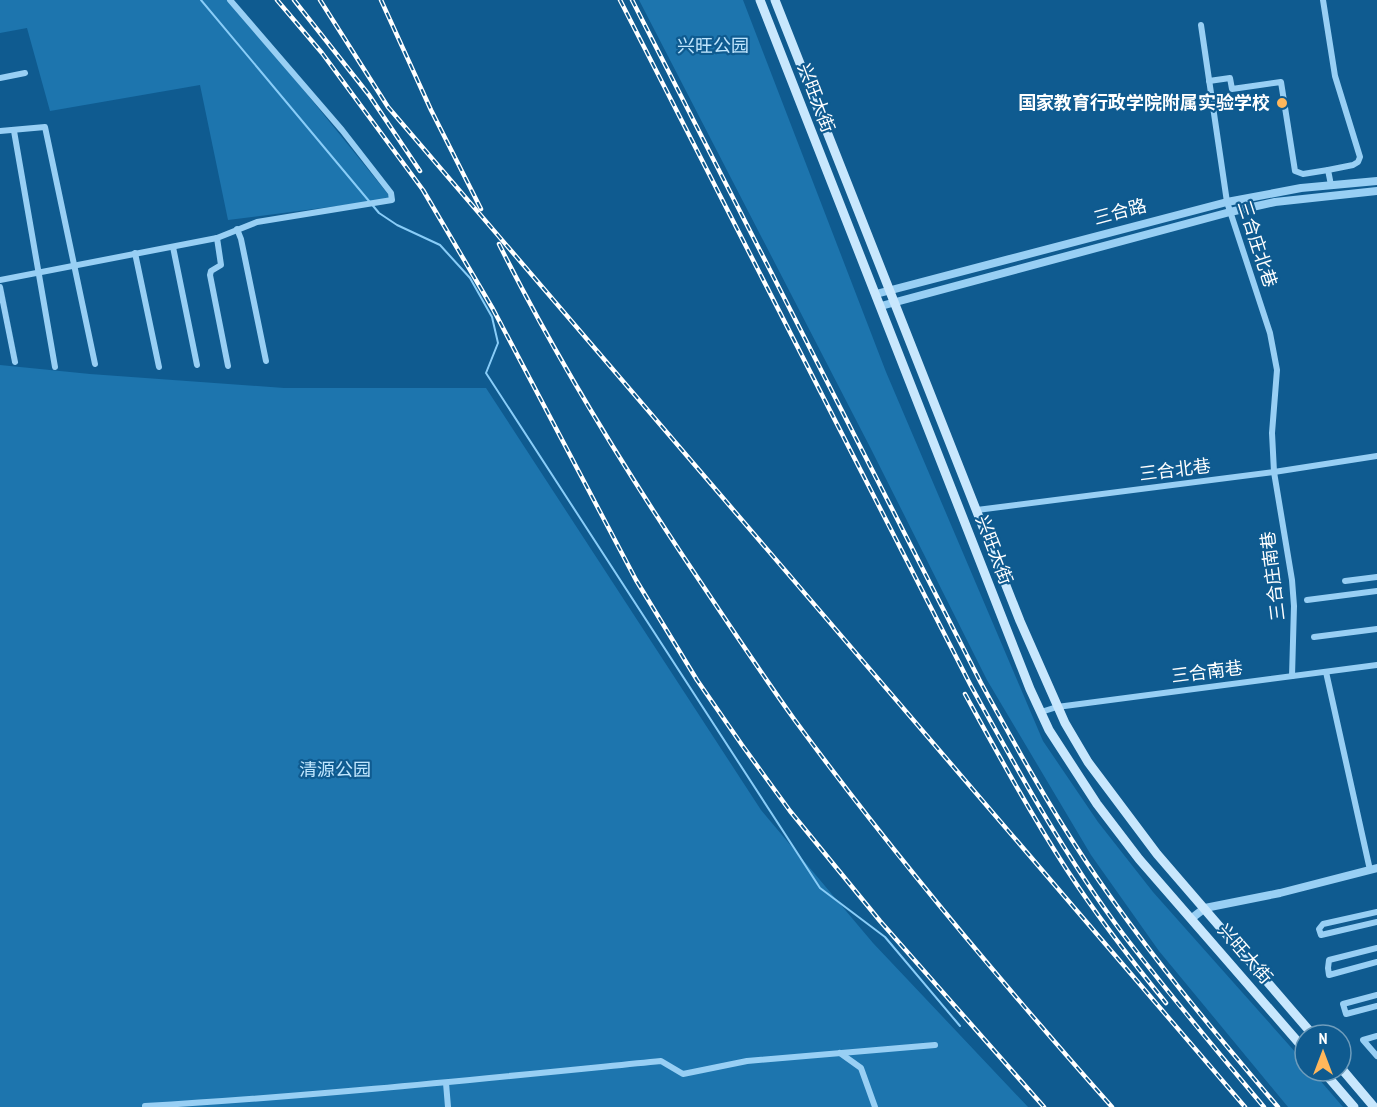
<svg xmlns="http://www.w3.org/2000/svg" width="1377" height="1107" font-family="'PT Sans Narrow','Noto Sans SC',sans-serif">
  <style>
    .green { fill: #1d75ae }
    .lines { fill: none; stroke-linecap: round; stroke-linejoin: round }
    .stream { stroke: #89cdf8; stroke-width: 2 }
    .minor { stroke: #98cff4; stroke-width: 6 }
    .tertiary { stroke: #98cff4; stroke-width: 8 }
    .secondary { stroke: #c8e7fd; stroke-width: 9 }
    .rail-casing { stroke: #fff; stroke-width: 4.5 }
    .rail { stroke: #0f5b90; stroke-width: 2; stroke-dasharray: 7; stroke-linecap: butt }
    .poi-dot { fill: #ffb75b; stroke: #0f5b90; stroke-width: 2 }
    .labels { text-anchor: middle; stroke-width: 4.5; stroke-linejoin: round; paint-order: stroke }
    .park-label { font-size: 18px; fill: #c0e6fe; stroke: #0f5b90 }
    .street-label { font-size: 18px; fill: #fff; stroke: #0f5b90 }
    .poi-label { font-size: 18px; font-weight: bold; fill: #fff; stroke: #0f5b90; text-anchor: end }
  </style>
  <rect width="100%" height="100%" fill="#0f5b90"/>
  <g class="green">
    <polygon points="0,0 231,0 392,199 228,220 200,85 50,111 27,28 0,33"/>
    <polygon points="639,0 743,0 886,372 1043,741 1098,822 1153,892 1305,1063 1305,1071 1312,1071 1343,1107 1288,1107 1159,951 1091,855 987,680 870,447"/>
    <polygon points="0,365 90,374 284,388 486,388 761,810 873,943 1028,1107 0,1107"/>
  </g>
  <g class="lines">
    <polyline class="stream" points="201,0 379,213 397,225 440,245 470,278 492,317 498,343 486,373 820,888 885,937 960,1026"/>
    <g class="minor">
      <polyline points="1323,0 1335,76 1360,157 1358,162 1353,165 1328,170 1331,185"/>
      <polyline points="1201,25 1227,202 1270,333 1277,370 1272,433 1274,472 1292,580 1294,606 1292,676"/>
      <polyline points="0,78 25,73"/>
      <polyline points="1209,81 1230,78 1232,89 1281,82 1295,171 1303,174 1328,170"/>
      <polyline points="0,131 45,127 95,364"/>
      <polyline points="14,131 55,367"/>
      <polyline points="237,229 241,239 266,361"/>
      <polyline points="217,238 221,265 211,271 210,275 228,366"/>
      <polyline points="173,247 197,365"/>
      <polyline points="135,253 159,367"/>
      <polyline points="0,280 217,238 257,222 392,200 391,193 342,130 230,0"/>
      <polyline points="0,287 15,362"/>
      <polyline points="977,510 1274,472 1377,456"/>
      <polyline points="1345,581 1377,577"/>
      <polyline points="1307,600 1377,591"/>
      <polyline points="1314,637 1377,629"/>
      <polyline points="1326,672 1370,870"/>
      <polyline points="1041,712 1057,707 1377,665"/>
      <polyline points="1377,912 1323,924 1319,929 1321,935 1377,922"/>
      <polyline points="1377,948 1329,960 1328,968 1329,975 1377,962"/>
      <polyline points="1377,995 1343,1004 1346,1014 1377,1006"/>
      <polyline points="1377,1036 1363,1040 1377,1056"/>
      <polyline points="840,1053 861,1068 875,1107"/>
      <polyline points="446,1083 448,1107"/>
      <path d="M 145,1106 C 317,1096 489,1078 661,1061 L 683,1074 L 747,1061 L 935,1045"/>
    </g>
    <g class="tertiary">
      <polyline points="876,294 1227,202 1301,188 1377,181"/>
      <polyline points="881,306 1230,212 1275,202 1377,191"/>
      <polyline points="1192,918 1205,908 1280,893 1377,868"/>
    </g>
    <g class="secondary">
      <polyline points="760,0 1030,689 1049,730 1097,804 1139,859 1305,1050"/>
      <polyline points="775,0 1020,621 1065,723 1088,762 1157,854 1313,1035"/>
      <polyline points="1341,1068 1374,1107"/>
      <polyline points="1323,1071 1354,1107"/>
    </g>
    <g class="rail-casing">
      <g id="rail">
        <polyline points="277,0 322,53 423,190 493,309 636,580 697,680 742,745 790,811 880,921 1044,1107"/>
        <polyline points="294,0 369,95 420,171"/>
        <polyline points="320,0 388,107 1245,1107"/>
        <polyline points="381,0 431,110 481,209"/>
        <path d="M 620,0 L 971,686 C 1018,771 1065,856 1123,934 C 1168,993 1216,1050 1264,1107"/>
        <path d="M 632,0 L 981,683 C 1014,743 1047,803 1085,860 C 1143,947 1210,1027 1278,1107"/>
        <path d="M 499,244 C 553,352 616,455 683,556 C 720,611 756,666 794,719 C 893,854 1001,982 1112,1107"/>
        <path d="M 965,694 C 998,754 1030,813 1067,870 C 1097,916 1131,960 1166,1003"/>
      </g>
    </g>
    <use href="#rail" class="rail"/>
  </g>
  <circle class="poi-dot" cx="1282" cy="103" r="6"/>
  <g class="labels">
    <g class="park-label">
      <text x="713" y="52">兴旺公园</text>
      <text x="335" y="776">清源公园</text>
    </g>
    <g class="street-label">
      <text transform="translate(816 98) rotate(69)" y="6">兴旺大街</text>
      <text transform="translate(1120 212) rotate(-15)" y="6">三合路</text>
      <text transform="translate(1257 244) rotate(72)" y="6">三合庄北巷</text>
      <text transform="translate(1175 470) rotate(-7)" y="6">三合北巷</text>
      <text transform="translate(994 550) rotate(69)" y="6">兴旺大街</text>
      <text transform="translate(1273 576) rotate(-97)" y="6">三合庄南巷</text>
      <text transform="translate(1207 672) rotate(-7)" y="6">三合南巷</text>
      <text transform="translate(1245 954) rotate(49)" y="6">兴旺大街</text>
    </g>
    <g class="poi-label">
      <text x="1270" y="109">国家教育行政学院附属实验学校</text>
    </g>
  </g>
  <g transform="translate(1323 1053)"><circle r="28" fill="#0f5b90" stroke="#6f9dbc" stroke-width="1.5"/>
  <path d="M0-4.5L10 22L0 15L-10 22Z" fill="#ffb75b"/>
  <text y="-9" font-size="16" font-weight="bold" text-anchor="middle" fill="#ffffff">N</text>
  </g>
</svg>
